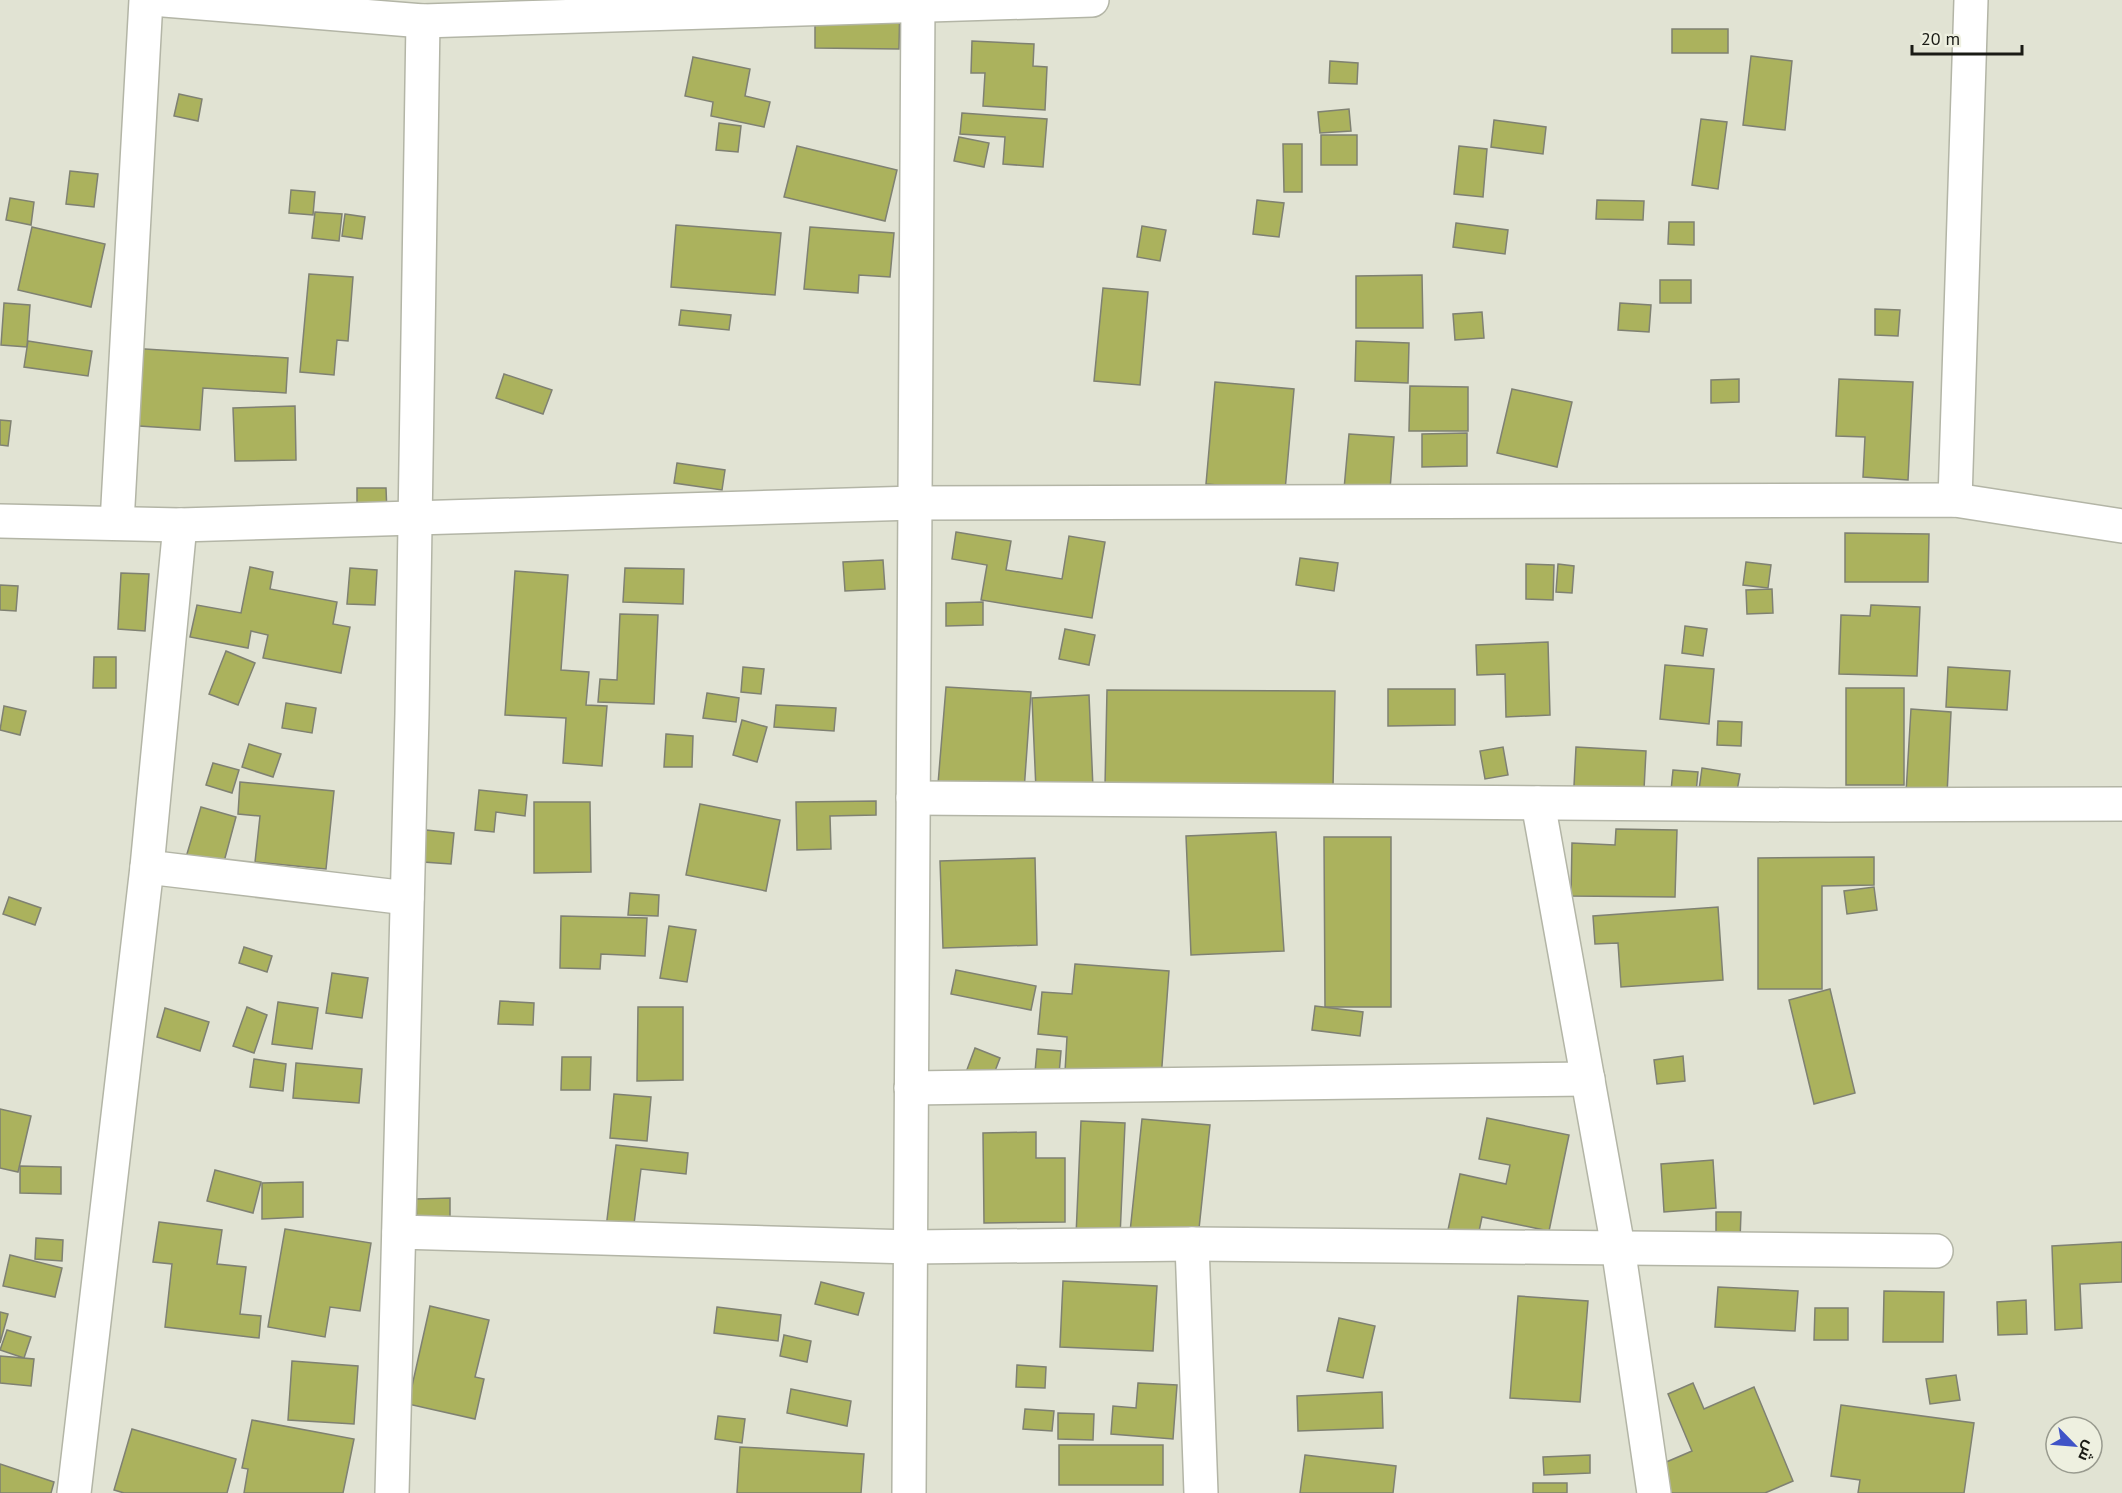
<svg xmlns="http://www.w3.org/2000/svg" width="2122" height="1493" font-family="'PT Sans',Cairo,sans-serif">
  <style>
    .building { fill: #abb25d; stroke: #7f8172; stroke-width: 1.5 }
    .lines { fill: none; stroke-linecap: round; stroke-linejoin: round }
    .street-casing { stroke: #b3b5a6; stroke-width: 36 }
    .street { stroke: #fff; stroke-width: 33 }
  </style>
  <rect width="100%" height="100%" fill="#e1e3d3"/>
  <g class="building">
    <polygon points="815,0 900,0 899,49 815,48"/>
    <rect x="1672" y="29" width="56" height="24"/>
    <polygon points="972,41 1034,44 1033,66 1047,67 1045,110 983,106 985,73 971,73"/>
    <polygon points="1751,56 1792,61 1785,130 1743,125"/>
    <polygon points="693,57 750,69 745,96 770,102 764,127 711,116 713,102 685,96"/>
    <polygon points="1330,61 1358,63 1357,84 1329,83"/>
    <polygon points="179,94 202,99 198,121 174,116"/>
    <polygon points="1349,109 1351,131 1320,133 1318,112"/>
    <polygon points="962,113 1047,119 1043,167 1003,164 1005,137 960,134"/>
    <polygon points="1701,119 1727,122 1718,189 1692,185"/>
    <polygon points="1494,120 1546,127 1543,154 1491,147"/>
    <polygon points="719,123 741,126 738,152 716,150"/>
    <rect x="1321" y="135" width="36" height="30"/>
    <polygon points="959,137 989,143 984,167 954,161"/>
    <polygon points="1283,144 1302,144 1302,192 1284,192"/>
    <polygon points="797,146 897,170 885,221 784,197"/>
    <polygon points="1459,146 1487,149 1483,197 1454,194"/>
    <polygon points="70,171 98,174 94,207 66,204"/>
    <polygon points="291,190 315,192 313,215 289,213"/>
    <polygon points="10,198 34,202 31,225 6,220"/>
    <polygon points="1257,200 1284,203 1279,237 1253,234"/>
    <polygon points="1597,200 1644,201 1643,220 1596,219"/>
    <polygon points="315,212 342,214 339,241 312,238"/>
    <polygon points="345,214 365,217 362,239 342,236"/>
    <polygon points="1669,222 1694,222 1694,245 1668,244"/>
    <polygon points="1456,223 1508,230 1505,254 1453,247"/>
    <polygon points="676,225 781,233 775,295 671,287"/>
    <polygon points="1142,226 1166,230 1160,261 1137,257"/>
    <polygon points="32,227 105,244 91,307 18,290"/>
    <polygon points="810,227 894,233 890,277 859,275 858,293 804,289"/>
    <polygon points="309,274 353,277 348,341 337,340 334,375 300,372"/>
    <polygon points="1422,275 1423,328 1356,328 1356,276"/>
    <rect x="1660" y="280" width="31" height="23"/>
    <polygon points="1103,288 1148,292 1140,385 1094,381"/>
    <polygon points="4,303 30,305 27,347 1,345"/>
    <polygon points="1620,303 1651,305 1649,332 1618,330"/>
    <polygon points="1875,309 1900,310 1898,336 1875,335"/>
    <polygon points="681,310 731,315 729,330 679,325"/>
    <polygon points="1482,312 1484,338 1455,340 1453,314"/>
    <polygon points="28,341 92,351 88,376 24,367"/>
    <polygon points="1356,341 1409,343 1408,383 1355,381"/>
    <polygon points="129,348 288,358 286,393 203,388 200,430 124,425"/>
    <polygon points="504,374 552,390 543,414 496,398"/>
    <polygon points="1739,379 1739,402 1711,403 1711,380"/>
    <polygon points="1839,379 1913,382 1908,480 1863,477 1865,437 1836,436"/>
    <polygon points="1215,382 1294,389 1285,491 1206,484"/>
    <polygon points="1410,386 1468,387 1468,431 1409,431"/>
    <polygon points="1512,389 1572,402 1557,467 1497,453"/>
    <polygon points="295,406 296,460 235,461 233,408"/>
    <polygon points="0,420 11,421 8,446 0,445"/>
    <polygon points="1467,433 1467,466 1422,467 1422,434"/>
    <polygon points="1349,434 1394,437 1389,503 1343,500"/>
    <polygon points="677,463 725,470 722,490 674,483"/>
    <polygon points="357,488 386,488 387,513 357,514"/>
    <polygon points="956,532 1011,541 1006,570 1062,579 1069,536 1105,542 1092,618 981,600 987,565 952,559"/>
    <polygon points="1845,533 1929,534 1928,582 1845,582"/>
    <polygon points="1300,558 1338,563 1334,591 1296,585"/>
    <polygon points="883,560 885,589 845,591 843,562"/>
    <polygon points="1746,562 1771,565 1768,588 1743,585"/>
    <polygon points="1526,564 1554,565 1553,600 1526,599"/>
    <polygon points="1558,564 1574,566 1572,593 1556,592"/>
    <polygon points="250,567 273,572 270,589 337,602 333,624 350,627 341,673 263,658 268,635 251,631 248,648 190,637 197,605 241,613"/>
    <polygon points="350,568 377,570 375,605 347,604"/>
    <polygon points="625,568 684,569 683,604 623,602"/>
    <polygon points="515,571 568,575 561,670 589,672 586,705 607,706 602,766 563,763 566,718 505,715"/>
    <polygon points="121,573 149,574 145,631 118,629"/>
    <polygon points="0,585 18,586 16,611 0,610"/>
    <polygon points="1772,589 1773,613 1747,614 1746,590"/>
    <polygon points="983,602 983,625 946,626 946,603"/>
    <polygon points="1871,605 1920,607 1917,676 1839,674 1841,615 1870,616"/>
    <polygon points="620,614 658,615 654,704 598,702 600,679 617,680"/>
    <polygon points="1685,626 1707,629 1703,656 1682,653"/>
    <polygon points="1065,629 1095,635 1089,665 1059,659"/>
    <polygon points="1548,642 1550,715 1506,717 1505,674 1477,675 1476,645"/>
    <polygon points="226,651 255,663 238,705 209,694"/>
    <polygon points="94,657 116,657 116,688 93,688"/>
    <polygon points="1665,665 1714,669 1709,724 1660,719"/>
    <polygon points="743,667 764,669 761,694 741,692"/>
    <polygon points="1948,667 2010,671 2007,710 1946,707"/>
    <polygon points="946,687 1031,692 1024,791 938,784"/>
    <rect x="1846" y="688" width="58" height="97"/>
    <polygon points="1388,689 1455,689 1455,725 1388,726"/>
    <polygon points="1107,690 1335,691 1333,787 1105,786"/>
    <polygon points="707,693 739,698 736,722 703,718"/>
    <polygon points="1089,695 1093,788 1036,790 1032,698"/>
    <polygon points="286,703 316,708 312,733 282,728"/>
    <polygon points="776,705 836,708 834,731 774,727"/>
    <polygon points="4,706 26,711 20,735 0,730"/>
    <polygon points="1911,709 1951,712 1947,795 1906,793"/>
    <polygon points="742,720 767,727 757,762 733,755"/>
    <polygon points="1718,721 1742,722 1741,746 1717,745"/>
    <polygon points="666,734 693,736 692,767 664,767"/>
    <polygon points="249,744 281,754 273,777 242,767"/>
    <polygon points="1503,747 1508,775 1485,779 1480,751"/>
    <polygon points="1576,747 1646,751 1643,809 1573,805"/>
    <polygon points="213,763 239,770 232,793 206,785"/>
    <polygon points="1702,768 1740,774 1735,802 1698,797"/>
    <polygon points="1673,770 1698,772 1695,803 1670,801"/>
    <polygon points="240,782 334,791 326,869 255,862 260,816 238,814"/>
    <polygon points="479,790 527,795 525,816 496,812 494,832 475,830"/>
    <polygon points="876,801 876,815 830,816 831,849 797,850 796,802"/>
    <polygon points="534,802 590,802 591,872 534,873"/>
    <polygon points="700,804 780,820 766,891 686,875"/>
    <polygon points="201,807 236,817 218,884 181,874"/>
    <polygon points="1616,829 1677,830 1675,897 1571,896 1572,843 1615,845"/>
    <polygon points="426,830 454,833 451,864 423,862"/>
    <polygon points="1276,832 1284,951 1191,955 1186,836"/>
    <polygon points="1324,837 1391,837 1391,1007 1325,1007"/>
    <polygon points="1874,857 1874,885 1822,886 1822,989 1758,989 1758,858"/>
    <polygon points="1035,858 1037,945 943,948 940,861"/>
    <polygon points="1874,887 1877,910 1847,914 1844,891"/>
    <polygon points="630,893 659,895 658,916 628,915"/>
    <polygon points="9,897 41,908 35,925 3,914"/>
    <polygon points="1718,907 1723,980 1621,987 1618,943 1595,944 1593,916"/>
    <polygon points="561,916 647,918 645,956 601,954 600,969 560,968"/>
    <polygon points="669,926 696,930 687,982 660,978"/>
    <polygon points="244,947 272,956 267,972 239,963"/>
    <polygon points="1075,964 1169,971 1161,1079 1065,1072 1067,1037 1038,1034 1042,992 1072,994"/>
    <polygon points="956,970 1036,986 1031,1010 951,994"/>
    <polygon points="332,973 368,978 362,1018 326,1013"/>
    <polygon points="1830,989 1855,1093 1814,1104 1789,1000"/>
    <polygon points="500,1001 534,1003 533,1025 498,1024"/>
    <polygon points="278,1002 318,1008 312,1049 272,1044"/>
    <polygon points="1315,1006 1363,1012 1360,1036 1312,1030"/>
    <polygon points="247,1007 267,1015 254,1053 233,1046"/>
    <polygon points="638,1007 683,1007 683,1080 637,1081"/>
    <polygon points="165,1008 209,1022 200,1051 157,1037"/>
    <polygon points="975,1048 1000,1058 990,1084 965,1075"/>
    <polygon points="1037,1049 1061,1051 1058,1086 1034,1084"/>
    <polygon points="1683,1056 1685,1081 1657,1084 1654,1060"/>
    <polygon points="562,1057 591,1057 590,1090 561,1090"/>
    <polygon points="254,1059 286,1064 283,1091 250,1087"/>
    <polygon points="296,1063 362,1069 359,1103 293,1098"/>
    <polygon points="614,1094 651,1097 647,1141 610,1138"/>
    <polygon points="0,1109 31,1116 18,1172 0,1168"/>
    <polygon points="1487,1118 1569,1135 1549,1231 1482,1217 1478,1236 1448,1230 1460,1174 1506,1184 1510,1165 1479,1159"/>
    <polygon points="1142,1119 1210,1125 1198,1238 1130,1232"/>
    <polygon points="1081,1121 1125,1123 1120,1237 1076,1236"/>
    <polygon points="1036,1132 1036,1158 1065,1158 1065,1222 984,1223 983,1133"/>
    <polygon points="616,1145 688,1153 686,1174 641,1169 633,1232 606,1228"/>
    <polygon points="1713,1160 1716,1208 1664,1212 1661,1164"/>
    <polygon points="20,1166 61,1167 61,1194 20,1193"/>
    <polygon points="215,1170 261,1182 253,1213 207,1201"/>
    <polygon points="303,1182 303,1217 262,1219 262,1183"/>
    <polygon points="450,1198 450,1223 417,1224 416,1199"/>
    <polygon points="1716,1212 1741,1212 1740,1241 1716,1240"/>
    <polygon points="159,1222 222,1230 217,1264 246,1267 240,1314 261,1316 259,1338 165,1327 172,1264 153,1262"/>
    <polygon points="285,1229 371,1243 360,1311 330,1307 325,1337 268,1327"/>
    <polygon points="36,1238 63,1240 62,1261 35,1259"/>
    <polygon points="2122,1242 2122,1282 2080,1284 2082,1328 2055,1330 2052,1246"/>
    <polygon points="10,1255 62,1268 55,1297 3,1286"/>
    <polygon points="1063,1281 1157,1286 1153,1351 1060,1347"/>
    <polygon points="821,1282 864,1293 858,1315 815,1304"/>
    <polygon points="1718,1287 1798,1291 1795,1331 1715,1327"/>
    <polygon points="1884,1291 1944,1292 1943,1342 1883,1342"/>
    <polygon points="1518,1296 1588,1301 1580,1402 1510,1398"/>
    <polygon points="2026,1300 2027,1334 1998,1335 1997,1302"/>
    <polygon points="430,1306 489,1320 475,1377 484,1379 475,1419 408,1404"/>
    <polygon points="717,1307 781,1315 778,1341 714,1333"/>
    <polygon points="1815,1308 1848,1308 1848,1340 1814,1340"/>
    <polygon points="0,1312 8,1314 0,1343"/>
    <polygon points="1339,1318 1375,1326 1363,1378 1327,1371"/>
    <polygon points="7,1330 31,1337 24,1358 0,1350"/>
    <polygon points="784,1335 811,1341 807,1362 780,1356"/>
    <polygon points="0,1356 34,1359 31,1386 0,1383"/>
    <polygon points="292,1361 358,1366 354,1424 288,1420"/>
    <polygon points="1017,1365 1046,1367 1045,1388 1016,1387"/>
    <polygon points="1956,1375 1960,1400 1930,1404 1926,1379"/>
    <polygon points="1138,1383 1177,1385 1173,1439 1111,1434 1113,1406 1136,1408"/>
    <polygon points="1693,1383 1704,1409 1754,1387 1793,1481 1765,1493 1660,1493 1650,1469 1692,1451 1668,1394"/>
    <polygon points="791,1389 851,1401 847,1426 787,1413"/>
    <polygon points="1382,1392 1383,1428 1298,1431 1297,1396"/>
    <polygon points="1841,1405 1974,1423 1964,1493 1858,1493 1860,1480 1831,1476"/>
    <polygon points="1025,1409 1054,1411 1052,1431 1023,1429"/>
    <polygon points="1058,1413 1094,1414 1093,1440 1058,1439"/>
    <polygon points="718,1416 745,1419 742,1443 715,1439"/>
    <polygon points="252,1420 354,1439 343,1493 244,1493 248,1469 242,1468"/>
    <polygon points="132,1429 236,1459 227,1493 124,1493 114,1490"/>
    <rect x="1059" y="1445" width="104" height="40"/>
    <polygon points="740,1447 864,1454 861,1493 737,1493"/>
    <polygon points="1305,1455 1396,1466 1393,1493 1300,1493"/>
    <polygon points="1590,1455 1590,1473 1544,1475 1543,1457"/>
    <polygon points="0,1464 54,1482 51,1493 0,1493"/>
    <rect x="1533" y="1483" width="34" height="10"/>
  </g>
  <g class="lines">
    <g class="street-casing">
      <g id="street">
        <polyline points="164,0 423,21 1092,0"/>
        <polyline points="1955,500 1971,0"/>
        <polyline points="0,521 180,525 915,503 1955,500 2122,526"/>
        <polyline points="117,523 146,0"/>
        <polyline points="913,798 1829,805 2122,804"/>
        <polyline points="1538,803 1618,1247 1654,1493"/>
        <polyline points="147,867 407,898"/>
        <polyline points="911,1088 1588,1079"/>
        <polyline points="399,1232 911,1247 1192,1244 1936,1251"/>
        <polyline points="1192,1244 1201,1493"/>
        <polyline points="74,1493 147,867 180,525"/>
        <polyline points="392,1493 412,714 423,21"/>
        <polyline points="909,1493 918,0"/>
      </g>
    </g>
    <use href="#street" class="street"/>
  </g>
  <g transform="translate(2074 1445) rotate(115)"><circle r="28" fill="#eef0e0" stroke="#999b8f" stroke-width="1.5"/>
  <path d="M0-4.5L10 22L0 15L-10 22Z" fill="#3f53c7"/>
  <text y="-9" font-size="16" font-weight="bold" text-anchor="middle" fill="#1a1b15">ش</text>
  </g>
  <path d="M1912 45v9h110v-9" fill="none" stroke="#1a1b15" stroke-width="3"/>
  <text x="1921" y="45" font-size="18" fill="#1a1b15" stroke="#eef0e0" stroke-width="4.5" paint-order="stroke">20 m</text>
</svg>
